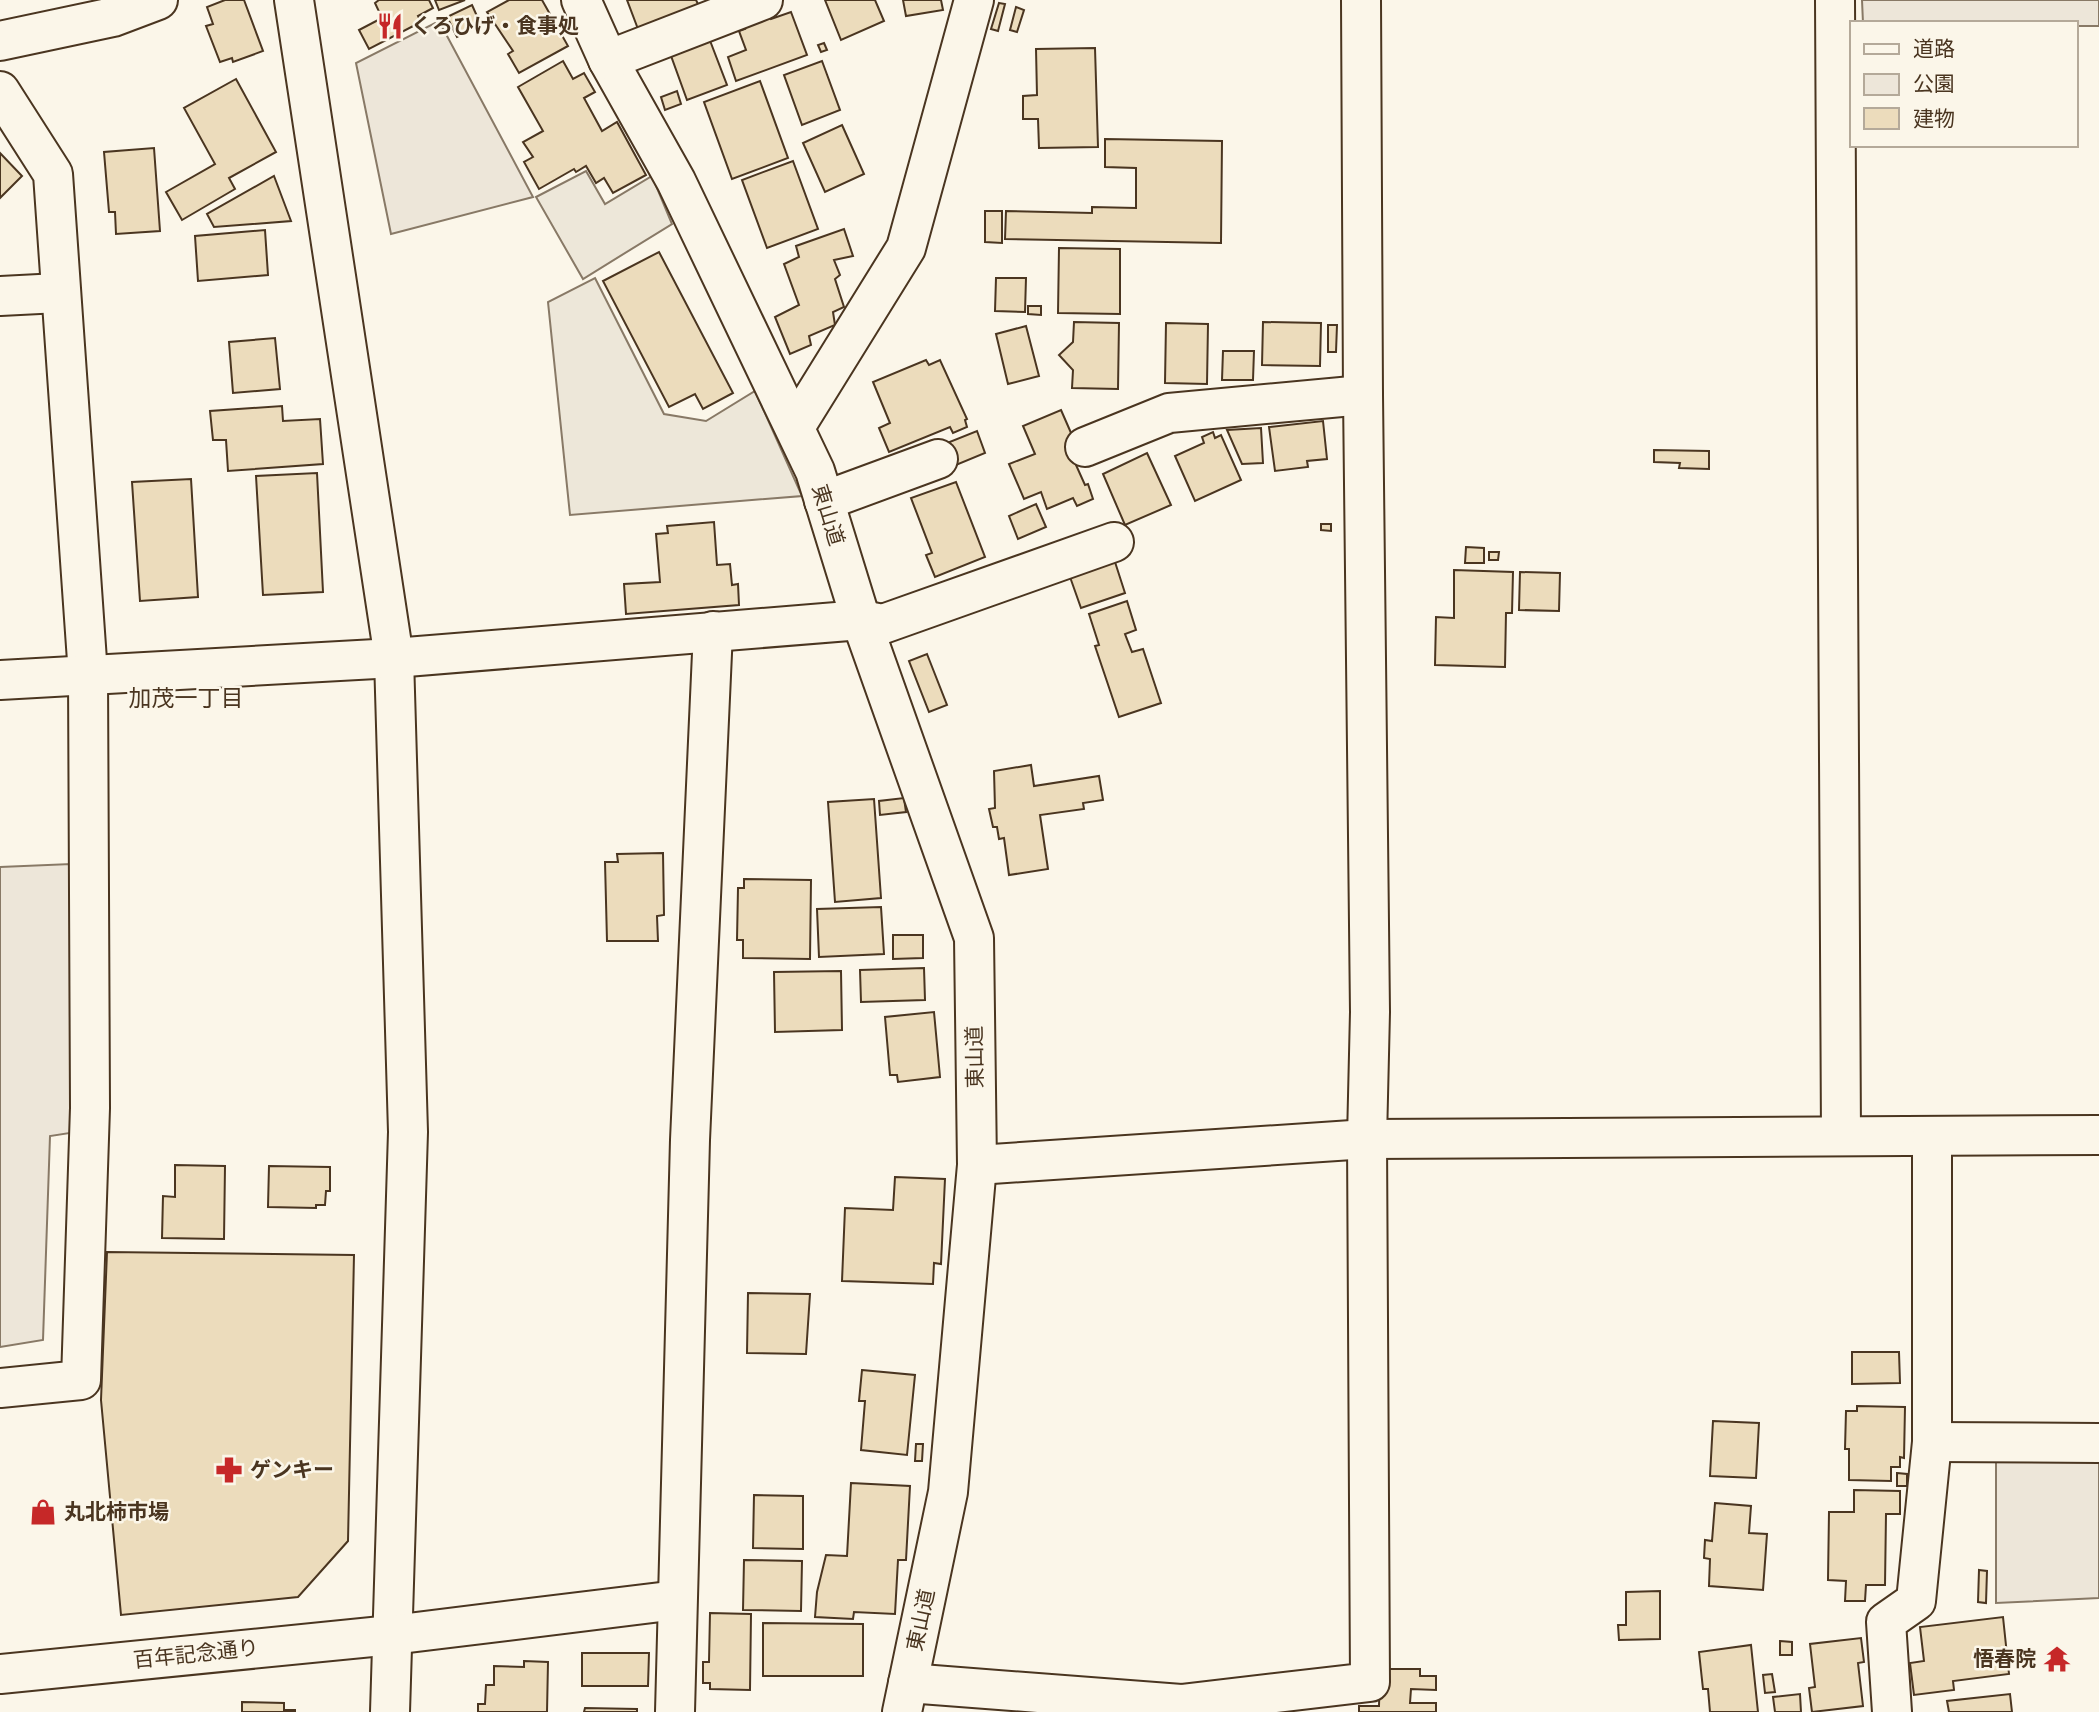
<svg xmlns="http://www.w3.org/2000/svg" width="2099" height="1712" font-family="Overpass,'Noto Sans JP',sans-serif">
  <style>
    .green { fill: #ede6d9; stroke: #887966; stroke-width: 2 }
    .parking { fill: #ede7d9; stroke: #887966; stroke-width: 2 }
    .building { fill: #ecdcbc; stroke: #4a3520; stroke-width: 2 }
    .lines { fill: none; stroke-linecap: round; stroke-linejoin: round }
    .minor-casing { stroke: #4a3520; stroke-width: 42 }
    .minor { stroke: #fbf6e9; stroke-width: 38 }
    .labels { text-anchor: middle; stroke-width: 5; stroke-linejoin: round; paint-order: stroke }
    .poi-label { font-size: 21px; font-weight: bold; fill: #4a3520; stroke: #fbf6e9; text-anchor: start }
    .street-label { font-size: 21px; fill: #4a3520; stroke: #fbf6e9 }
    .neighbourhood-label { font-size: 23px; fill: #4a3520; stroke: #fbf6e9 }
  </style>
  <rect width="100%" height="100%" fill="#fbf6e9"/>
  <g class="green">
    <polygon points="1862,0 2099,0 2099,26 2076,26 2076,23 1863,23"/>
    <polygon points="439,21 533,197 391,234 356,63"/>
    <polygon points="71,864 70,1133 50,1136 43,1340 0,1347 0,867"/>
    <polygon points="1996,1454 2099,1454 2099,1598 1996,1603"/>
  </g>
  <g class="parking">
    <polygon points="586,171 605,204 652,176 672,224 583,279 536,197"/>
    <polygon points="595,278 664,414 706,421 755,391 802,496 570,515 548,302"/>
  </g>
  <g class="building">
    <polygon points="225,0 244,0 263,51 233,62 232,58 220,62 206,26 213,24 207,7"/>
    <polygon points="429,0 433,8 418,16 421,22 369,49 359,30 382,18 375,3 379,0"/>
    <polygon points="435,0 465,0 439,10"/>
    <polygon points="509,0 542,0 568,46 519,73 508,54 513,51 487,12"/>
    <polygon points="627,0 696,0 699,6 638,29"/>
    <polygon points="825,0 875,0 884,21 841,40"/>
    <polygon points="903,0 941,0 943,10 906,16"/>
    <polygon points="999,3 1005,4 998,31 991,29"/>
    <polygon points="472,5 481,25 457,37 447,17"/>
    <polygon points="1016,7 1024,10 1017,32 1010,30"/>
    <polygon points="791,12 807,55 736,81 728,57 746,50 739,31 745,29 743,24 769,15 771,19"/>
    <polygon points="709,38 727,85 687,100 670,53"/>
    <polygon points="824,43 827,50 821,52 818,45"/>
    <polygon points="1095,48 1098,147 1039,148 1038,119 1023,119 1023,96 1037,95 1036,49"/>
    <polygon points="563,61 573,79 584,73 595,92 584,98 602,131 617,122 646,175 613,193 604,178 596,183 586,166 576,172 574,169 539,189 524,162 533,157 523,142 543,131 518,87"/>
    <polygon points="822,61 840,110 802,125 784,75"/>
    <polygon points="236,79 276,152 229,178 235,189 182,220 166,192 215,164 184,108"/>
    <polygon points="760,81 788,158 732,179 704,102"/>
    <polygon points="677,91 681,104 665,110 661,97"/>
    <polygon points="842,125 864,174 825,192 803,143"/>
    <polygon points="1105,139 1222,141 1221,243 1005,239 1006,211 1092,213 1092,207 1136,208 1136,168 1105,167"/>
    <polygon points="154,148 160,231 116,234 115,212 109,212 104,152"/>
    <polygon points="0,153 22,176 0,198"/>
    <polygon points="793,161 818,229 767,248 742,180"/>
    <polygon points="274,176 291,221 214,227 207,214"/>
    <polygon points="985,211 1002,211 1002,243 985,242"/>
    <polygon points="844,229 853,256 834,260 840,275 835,279 844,307 833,312 835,325 809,336 811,345 790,354 775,317 799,305 784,264 799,257 796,246"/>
    <polygon points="265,230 268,275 198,281 195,236"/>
    <polygon points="1059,248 1120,249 1120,314 1058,313"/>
    <polygon points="659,252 733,393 703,409 695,394 669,407 603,281"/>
    <polygon points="996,278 1026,278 1025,312 995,311"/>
    <polygon points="1028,306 1041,306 1041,315 1028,314"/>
    <polygon points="1074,322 1119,323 1118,389 1072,388 1073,370 1059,355 1073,342"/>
    <polygon points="1263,322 1321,323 1320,366 1262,365"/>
    <polygon points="1166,323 1208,324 1207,384 1165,383"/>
    <polygon points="1328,325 1337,325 1336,352 1328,352"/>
    <polygon points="1026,326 1039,376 1008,384 996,334"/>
    <polygon points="275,338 280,389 233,393 229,342"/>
    <polygon points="1223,351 1254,351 1253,380 1222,380"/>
    <polygon points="926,360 929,365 940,360 967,419 965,420 967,427 953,433 950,427 889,452 879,428 890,423 873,382"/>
    <polygon points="282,406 283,421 320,419 323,464 228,471 226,440 213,440 210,411"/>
    <polygon points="1061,410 1075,442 1067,445 1085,485 1088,484 1093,499 1077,506 1073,498 1047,509 1041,492 1024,499 1009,464 1035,454 1023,426"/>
    <polygon points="1323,421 1327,459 1307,461 1308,467 1275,471 1269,427"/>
    <polygon points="1261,428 1263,463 1242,464 1227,430"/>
    <polygon points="977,431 985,453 956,465 947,443"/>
    <polygon points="1213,432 1215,438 1221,435 1241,480 1195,501 1175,456 1204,443 1202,437"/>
    <polygon points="1654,450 1709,451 1709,469 1679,468 1680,463 1654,462"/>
    <polygon points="1147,453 1171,505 1125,525 1103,474"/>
    <polygon points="317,473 323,592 263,595 256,476"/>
    <polygon points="191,479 198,597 140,601 132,482"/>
    <polygon points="956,482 985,557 935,577 926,555 932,553 911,498"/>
    <polygon points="1036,504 1046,527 1018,539 1009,516"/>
    <polygon points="714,522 717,565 730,564 732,585 738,584 739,605 626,614 624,584 660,582 656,534 668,533 667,526"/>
    <polygon points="1321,524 1331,524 1331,531 1321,530"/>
    <polygon points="1466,547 1484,548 1484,563 1465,563"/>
    <polygon points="1489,552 1499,552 1498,560 1489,560"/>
    <polygon points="1115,562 1125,593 1081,608 1070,577"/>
    <polygon points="1454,570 1513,572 1512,613 1506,613 1505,667 1435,665 1436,617 1454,618"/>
    <polygon points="1520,572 1560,573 1559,611 1519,610"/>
    <polygon points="1127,601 1136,630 1125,634 1132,652 1143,649 1161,703 1119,717 1095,646 1099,645 1089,614"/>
    <polygon points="927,654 947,705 929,712 909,661"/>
    <polygon points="1031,765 1034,786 1099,776 1103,800 1083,803 1084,809 1040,815 1048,869 1009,875 1004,838 999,839 997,827 993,827 989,809 995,808 994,771"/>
    <polygon points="904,798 906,812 880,815 879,801"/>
    <polygon points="874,799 881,898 835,902 828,802"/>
    <polygon points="663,853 664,915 657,916 658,941 607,941 605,862 618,862 617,854"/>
    <polygon points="744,879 811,880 810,959 743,958 743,940 737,940 738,888 744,888"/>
    <polygon points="881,907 884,954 819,957 817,909"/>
    <polygon points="893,935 923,935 923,958 893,959"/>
    <polygon points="924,968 925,1000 861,1002 860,970"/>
    <polygon points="841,971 842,1030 775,1032 774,972"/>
    <polygon points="934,1012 940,1077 898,1082 897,1075 890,1075 885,1017"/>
    <polygon points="175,1165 225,1166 224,1239 162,1238 163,1196 175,1197"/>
    <polygon points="269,1166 330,1167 330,1191 326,1191 325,1205 316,1205 316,1208 268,1207"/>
    <polygon points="895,1177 945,1179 941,1264 934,1263 933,1284 842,1281 845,1208 893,1210"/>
    <polygon points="107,1252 354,1255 348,1541 298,1597 121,1615 101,1400"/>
    <polygon points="748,1293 810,1294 806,1354 747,1353"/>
    <polygon points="1852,1352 1899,1352 1900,1383 1852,1384"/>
    <polygon points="862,1370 915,1375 907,1455 861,1450 865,1401 859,1401"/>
    <polygon points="1857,1406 1905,1407 1904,1458 1900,1457 1900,1467 1891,1467 1891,1481 1849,1480 1849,1449 1845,1449 1846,1411 1857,1411"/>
    <polygon points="1713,1421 1759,1423 1756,1478 1710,1476"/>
    <polygon points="916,1444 923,1444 922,1461 915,1461"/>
    <polygon points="1897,1473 1907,1474 1907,1486 1897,1486"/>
    <polygon points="851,1483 910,1486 906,1560 898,1560 895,1614 854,1612 853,1619 815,1617 817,1592 826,1555 847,1556"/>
    <polygon points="1854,1490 1900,1491 1900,1514 1886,1514 1885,1585 1866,1585 1865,1601 1845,1601 1846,1581 1828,1580 1829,1512 1854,1512"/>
    <polygon points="754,1495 803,1496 803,1549 753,1548"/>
    <polygon points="1715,1503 1751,1506 1749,1533 1767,1534 1763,1590 1709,1586 1710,1559 1704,1558 1705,1540 1712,1541"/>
    <polygon points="744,1560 802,1561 801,1611 743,1610"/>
    <polygon points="1979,1570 1987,1571 1986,1603 1978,1602"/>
    <polygon points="1660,1591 1660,1639 1619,1640 1618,1625 1626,1625 1626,1592"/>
    <polygon points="710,1613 751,1614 750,1690 710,1689 710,1683 703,1683 703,1662 709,1662"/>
    <polygon points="2003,1617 2009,1674 1953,1681 1954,1690 1914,1695 1910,1663 1924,1661 1920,1627"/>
    <polygon points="763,1623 863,1624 863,1676 763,1676"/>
    <polygon points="1861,1638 1864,1662 1858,1663 1863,1706 1812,1712 1809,1688 1815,1687 1810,1644"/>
    <polygon points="1780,1641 1792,1642 1792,1655 1780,1655"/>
    <polygon points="1751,1645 1758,1712 1710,1712 1708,1689 1703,1689 1699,1652"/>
    <polygon points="582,1653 649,1653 648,1686 582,1686"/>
    <polygon points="524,1661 548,1662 547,1712 478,1712 478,1704 485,1704 486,1685 494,1685 494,1666 524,1667"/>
    <polygon points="1380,1669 1420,1669 1420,1676 1436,1676 1436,1690 1411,1689 1410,1703 1436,1703 1436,1712 1359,1712 1359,1706 1379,1706"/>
    <polygon points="1772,1674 1775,1692 1765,1693 1763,1675"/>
    <polygon points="1800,1694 1801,1712 1775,1712 1773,1697"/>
    <polygon points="2010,1694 2012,1712 1949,1712 1947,1701"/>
    <polygon points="242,1702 284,1703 284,1710 295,1710 295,1712 242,1712"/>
    <polygon points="585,1708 637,1709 637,1712 584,1712"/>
  </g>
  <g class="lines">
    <g class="minor-casing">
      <g id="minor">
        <polyline points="294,0 394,658 408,1132 390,1712"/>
        <polyline points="581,0 608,60 676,181 815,471 861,620 974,938 977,1165 948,1492 902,1712"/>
        <polyline points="1835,0 1841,1136"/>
        <polyline points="0,41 113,17 158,0"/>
        <polyline points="608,60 763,0"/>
        <polyline points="0,91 53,174 88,675 90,1108 81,1380 0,1388"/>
        <polyline points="0,296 59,293"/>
        <polyline points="795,427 906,248 974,0"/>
        <polyline points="1085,447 1169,413 1363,395"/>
        <polyline points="824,501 938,459"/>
        <polyline points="0,680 394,658 861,620 883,624 1114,542"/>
        <polyline points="977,1165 1367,1139 2099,1135"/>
        <polyline points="1932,1442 2099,1443"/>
        <polyline points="0,1674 392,1635 677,1600"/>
        <polyline points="908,1683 1181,1704 1370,1682 1367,1139 1370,1012 1363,395 1361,0"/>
        <polyline points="675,1712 690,1140 713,631"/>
        <polyline points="1892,1712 1886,1622 1916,1601 1932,1442 1932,1136"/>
      </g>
    </g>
    <use href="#minor" class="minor"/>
  </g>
  <defs>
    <g id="restaurant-bare" transform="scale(2.1)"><path d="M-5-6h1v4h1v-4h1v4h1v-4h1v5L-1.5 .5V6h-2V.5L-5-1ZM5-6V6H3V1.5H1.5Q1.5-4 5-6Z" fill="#c62828" stroke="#fbf6e9" stroke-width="2.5" paint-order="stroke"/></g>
    <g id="pharmacy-bare" transform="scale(2.1)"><path d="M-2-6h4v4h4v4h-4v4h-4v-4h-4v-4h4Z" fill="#c62828" stroke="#fbf6e9" stroke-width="2.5" paint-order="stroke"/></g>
    <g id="shop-bare" transform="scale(2.1)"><path d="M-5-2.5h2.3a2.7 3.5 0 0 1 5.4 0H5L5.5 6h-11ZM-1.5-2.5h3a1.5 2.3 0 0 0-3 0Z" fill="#c62828" stroke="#fbf6e9" stroke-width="2.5" paint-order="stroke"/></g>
    <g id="temple-bare" transform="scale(2.1)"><path d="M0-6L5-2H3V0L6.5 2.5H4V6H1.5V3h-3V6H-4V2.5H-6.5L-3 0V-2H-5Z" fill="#c62828" stroke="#fbf6e9" stroke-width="2.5" paint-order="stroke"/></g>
  </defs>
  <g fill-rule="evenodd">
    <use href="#restaurant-bare" x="390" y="26"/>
    <use href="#pharmacy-bare" x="229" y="1470"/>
    <use href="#shop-bare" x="43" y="1512"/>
    <use href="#temple-bare" x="2057" y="1659"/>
  </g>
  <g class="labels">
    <g class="poi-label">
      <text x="411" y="33">くろひげ・食事処</text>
      <text x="250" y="1477">ゲンキー</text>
      <text x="64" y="1519">丸北柿市場</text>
      <text x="2036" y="1666" text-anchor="end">悟春院</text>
    </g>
    <g class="street-label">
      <text transform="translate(828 515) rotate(73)" y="7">東山道</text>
      <text transform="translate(975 1057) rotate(-91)" y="7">東山道</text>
      <text transform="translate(921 1620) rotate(-78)" y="7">東山道</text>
      <text transform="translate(196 1654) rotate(-6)" y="7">百年記念通り</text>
    </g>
    <g class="neighbourhood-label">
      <text x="186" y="706">加茂一丁目</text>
    </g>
  </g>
  <rect x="1850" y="21" width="228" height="126" fill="#fbf6e9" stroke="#b4a999" stroke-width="2"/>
  <rect x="1864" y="44" width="35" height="10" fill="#fbf6e9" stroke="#b4a999" stroke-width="2"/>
  <text x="1913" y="56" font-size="21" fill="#4a3520">道路</text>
  <rect x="1864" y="74" width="35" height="21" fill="#ede6d9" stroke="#b4a999" stroke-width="2"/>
  <text x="1913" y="91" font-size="21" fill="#4a3520">公園</text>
  <rect x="1864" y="108" width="35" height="21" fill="#ecdcbc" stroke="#b4a999" stroke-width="2"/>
  <text x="1913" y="126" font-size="21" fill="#4a3520">建物</text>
</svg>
